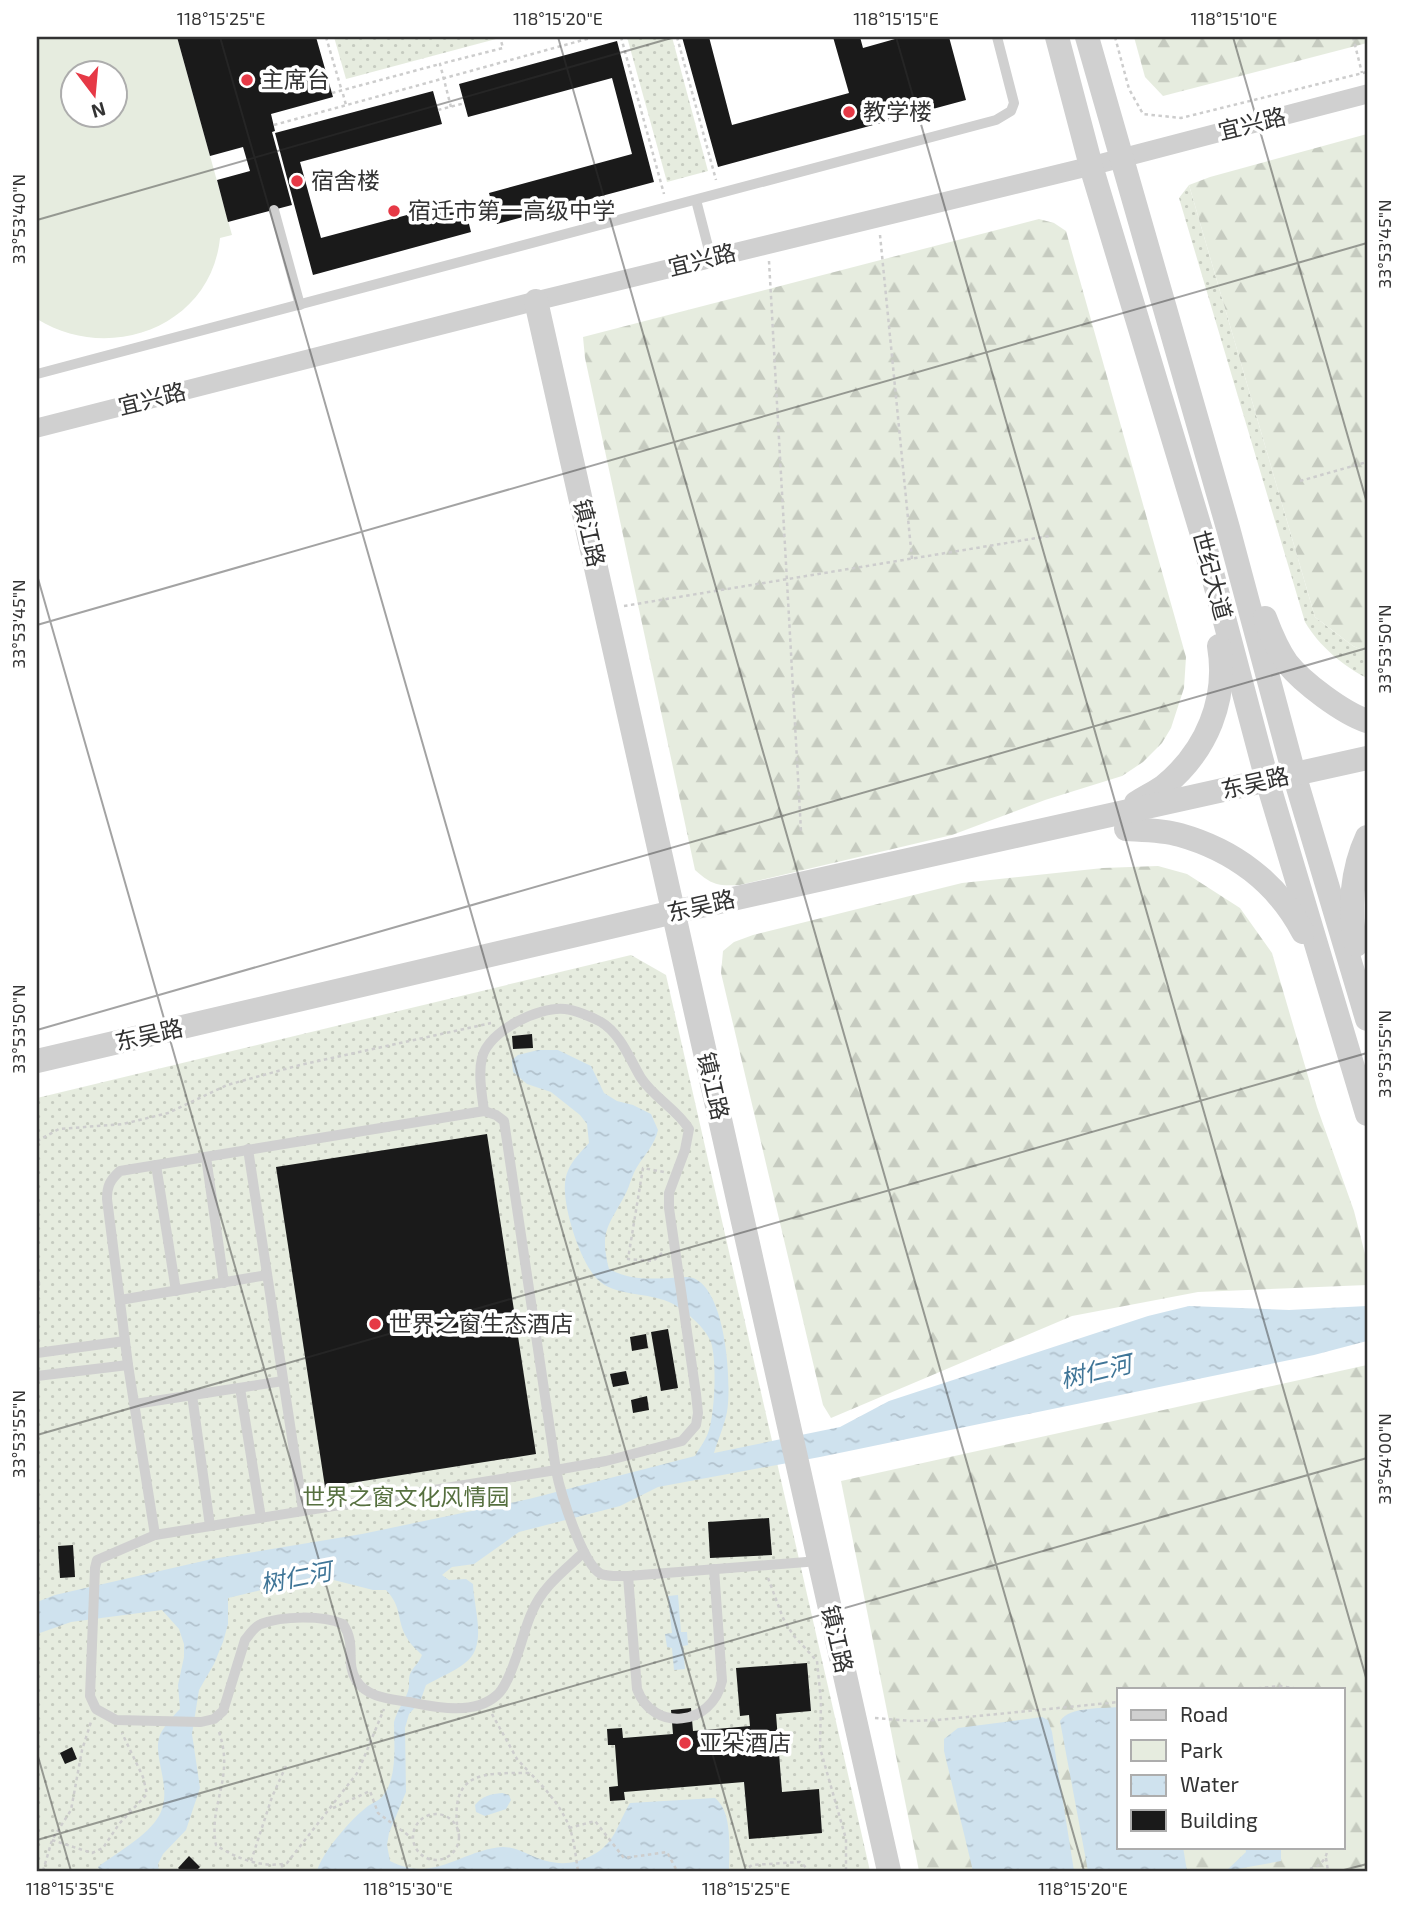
<svg xmlns="http://www.w3.org/2000/svg" width="1404" height="1908" font-family="'Exo 2','Noto Sans SC',sans-serif">
  <style>
    .green { fill: url(#green-dots) }
    .forest { fill: url(#forest-firs); fill-rule: evenodd }
    .pitch { fill: #e6ecdf; fill-rule: evenodd }
    .water { fill: url(#water-ripples) }
    .building { fill: #1a1a1a }
    .lines { fill: none; stroke-linecap: round; stroke-linejoin: round }
    .path { stroke: #cdcdcd; stroke-width: 2.5; stroke-dasharray: 3.5 3.5; stroke-linecap: butt }
    .service { stroke: #d0d0d0; stroke-width: 10 }
    .minor { stroke: #d0d0d0; stroke-width: 19 }
    .tertiary { stroke: #d0d0d0; stroke-width: 24 }
    .ticks { fill: none; stroke: #333; stroke-width: 2; stroke-opacity: 0.45 }
    .poi-dot { fill: #e63946; stroke: #fff; stroke-width: 2.5 }
    .labels { text-anchor: middle; stroke-width: 7; stroke-linejoin: round; paint-order: stroke }
    .poi-label { font-size: 23px; fill: #333; stroke: #fff; text-anchor: start }
    .street-label { font-size: 23px; fill: #333; stroke: #fff }
    .park-label { font-size: 23px; fill: #56703f; stroke: #fff }
    .water-label { font-size: 24px; font-style: italic; fill: #3f7597; stroke: #fff }
    .neatline { fill: none; stroke: #333; stroke-width: 2.5 }
    .ticks-label { font-size: 18px; text-anchor: middle; fill: #333 }
  </style>
  <defs>
    <pattern id="green-dots" width="8" height="8" patternUnits="userSpaceOnUse" patternTransform="scale(1.75)"><rect width="8" height="8" fill="#e6ecdf"/><path d="M2 2h.1M6 6h.1" fill="none" stroke="#c6cbc0" stroke-width="1.8" stroke-linecap="round"/></pattern>
    <pattern id="forest-firs" width="22" height="20" patternUnits="userSpaceOnUse" patternTransform="scale(1.75)"><rect width="22" height="20" fill="#e6ecdf"/><path d="M5 1l3.5 6h-7zM16 11l3.5 6h-7z" fill="#c6cbc0"/></pattern>
    <pattern id="water-ripples" width="26" height="14" patternUnits="userSpaceOnUse" patternTransform="scale(1.75)"><rect width="26" height="14" fill="#cfe2ee"/><path d="M2 4q2-2 4 0t4 0M15 11q2-2 4 0t4 0" fill="none" stroke="#b2c2cd"/></pattern>
  </defs>
  <rect width="100%" height="100%" fill="#fff"/>
  <g class="green">
    <polygon points="334,37 495,37 496,39 346,79"/>
    <polygon points="627,37 672,37 708,171 667,182"/>
    <path d="M 1189,185 L 1315,617 L 1353,646 L 1367,652 L 1367,678 C 1343,666 1319,646 1305,622 L 1179,198 Z"/>
    <polygon points="631,955 666,975 870,1871 37,1871 37,1098"/>
  </g>
  <g class="forest">
    <polygon points="1134,37 1367,37 1367,43 1163,96 1145,77"/>
    <polygon points="1367,134 1367,652 1353,646 1315,617 1189,185 1210,177"/>
    <path d="M 1039,219 L 1054,223 L 1066,231 L 1186,657 L 1184,688 L 1171,728 L 1162,743 L 1143,762 L 1122,776 L 1045,800 L 952,835 L 740,885 C 717,886 712,885 695,870 L 585,358 L 583,337 Z"/>
    <polygon points="1158,866 1187,874 1240,908 1272,953 1317,1107 1354,1211 1367,1262 1367,1285 1198,1292 1072,1316 831,1418 823,1405 721,973 723,951 734,942 753,935 962,883 1103,868"/>
    <path d="M 1367,1365 L 1367,1871 L 919,1871 L 841,1481 ZM 1119,1689 L 1343,1689 L 1343,1847 L 1119,1847 Z"/>
  </g>
  <path class="pitch" d="M 37,37 L 177,37 L 232,235 L 220,238 C 211,327 109,364 37,319 ZM 74,74 L 116,74 L 116,116 L 74,116 Z"/>
  <g class="water">
    <path d="M 538,1050 L 558,1050 L 591,1066 L 604,1093 L 617,1101 L 633,1105 L 651,1114 L 658,1130 C 654,1146 645,1154 637,1167 C 632,1175 630,1185 626,1193 C 609,1226 599,1230 609,1269 C 629,1280 649,1279 671,1278 C 678,1278 686,1276 693,1278 C 726,1290 732,1382 727,1412 C 724,1426 718,1440 714,1453 L 840,1427 L 889,1401 L 1148,1316 L 1189,1306 L 1289,1310 L 1367,1306 L 1367,1341 L 1314,1355 L 820,1457 L 658,1487 L 620,1506 L 519,1532 L 474,1564 L 452,1567 L 442,1575 L 449,1580 L 466,1579 L 473,1584 C 474,1610 488,1646 465,1663 C 454,1672 438,1678 426,1685 L 420,1702 L 409,1714 L 405,1728 L 406,1792 L 389,1833 L 387,1845 L 390,1861 C 435,1884 460,1850 503,1847 C 512,1847 519,1850 528,1854 C 549,1864 568,1867 589,1857 C 616,1844 616,1826 630,1803 L 715,1798 C 733,1812 729,1849 729,1871 L 594,1871 L 591,1869 L 581,1871 L 317,1871 C 323,1851 351,1819 368,1806 C 372,1803 378,1801 382,1797 C 398,1779 394,1744 394,1722 C 397,1710 405,1701 408,1691 C 410,1685 408,1680 410,1674 C 413,1667 419,1663 422,1655 C 417,1650 410,1644 407,1638 C 396,1620 403,1608 386,1590 L 373,1590 L 318,1576 L 228,1598 L 228,1624 L 223,1642 L 214,1664 L 199,1690 L 192,1734 L 200,1788 L 186,1830 L 163,1854 L 158,1864 L 159,1871 L 100,1871 L 98,1867 C 116,1853 143,1839 157,1819 C 176,1791 151,1758 160,1735 C 164,1726 173,1716 180,1709 L 178,1685 L 184,1657 L 184,1644 L 179,1629 L 162,1610 L 71,1622 L 37,1634 L 37,1602 L 55,1595 L 212,1559 L 362,1534 L 529,1499 L 695,1456 C 699,1449 705,1441 708,1433 C 715,1415 717,1361 711,1342 C 705,1327 683,1308 669,1302 C 647,1292 615,1297 597,1279 C 580,1261 563,1208 565,1184 C 566,1166 578,1155 589,1143 L 587,1124 L 580,1115 L 551,1092 L 527,1084 L 513,1072 L 512,1060 L 518,1055 Z"/>
    <polygon points="678,1595 681,1632 687,1632 688,1645 683,1646 685,1669 674,1670 672,1648 667,1647 665,1634 672,1633 668,1596"/>
    <path d="M 1119,1707 L 1119,1847 L 1183,1847 L 1187,1871 L 1088,1871 L 1060,1721 C 1070,1706 1102,1709 1119,1707 Z"/>
    <polygon points="1042,1717 1048,1720 1052,1732 1074,1871 973,1871 944,1751 944,1739 958,1728"/>
    <path d="M 502,1793 L 509,1795 L 511,1800 L 506,1809 L 485,1816 L 476,1812 L 475,1805 C 482,1796 491,1794 502,1793 Z"/>
    <polygon points="1245,1847 1281,1847 1281,1861 1226,1871 1246,1852"/>
  </g>
  <g class="building">
    <polygon points="177,37 316,37 333,97 271,114 275,131 272,132 292,205 228,222 217,180 250,171 243,147 210,156"/>
    <polygon points="682,37 709,37 732,125 849,93 833,37 860,37 863,48 902,37 949,37 966,100 718,167"/>
    <polygon points="617,41 654,182 497,224 489,193 632,154 612,78 468,117 459,84"/>
    <polygon points="433,91 442,124 300,162 321,238 463,200 471,232 313,275 275,133"/>
    <polygon points="532,1034 533,1048 513,1049 512,1036"/>
    <polygon points="487,1134 536,1454 325,1487 276,1167"/>
    <polygon points="668,1329 678,1388 661,1391 651,1332"/>
    <polygon points="646,1334 648,1348 632,1351 630,1337"/>
    <polygon points="626,1371 629,1384 613,1387 610,1374"/>
    <polygon points="647,1396 649,1410 633,1413 631,1400"/>
    <polygon points="769,1518 772,1555 710,1558 708,1522"/>
    <polygon points="73,1545 75,1577 60,1578 58,1546"/>
    <polygon points="807,1663 811,1711 776,1714 782,1792 819,1789 822,1833 749,1839 744,1782 624,1792 625,1800 610,1801 609,1787 618,1786 615,1745 608,1745 607,1729 622,1728 623,1738 673,1734 671,1710 691,1708 693,1731 750,1726 749,1715 740,1716 736,1668"/>
    <polygon points="72,1747 77,1759 65,1764 60,1753"/>
    <polygon points="189,1856 200,1867 196,1871 181,1871 178,1868"/>
  </g>
  <g class="lines">
    <g class="path">
      <polyline points="326,37 341,88"/>
      <polyline points="621,37 664,194"/>
      <polyline points="677,37 716,180"/>
      <polyline points="1115,37 1129,89 1143,114 1181,118 1367,72"/>
      <polyline points="1353,37 1362,73"/>
      <polyline points="332,93 440,64"/>
      <polyline points="343,94 346,105"/>
      <polyline points="451,107 440,64 503,48 500,37"/>
      <polyline points="438,110 465,103"/>
      <polyline points="274,125 594,37"/>
      <polyline points="880,235 912,559"/>
      <polyline points="769,261 801,831"/>
      <polyline points="1300,481 1367,462"/>
      <polyline points="624,606 1049,536"/>
      <polyline points="37,1141 59,1129 123,1124 168,1113 227,1085 300,1065 491,1023"/>
      <polyline points="662,1253 653,1261 628,1259 643,1168 664,1172"/>
      <polyline points="37,1274 39,1283 37,1305"/>
      <polyline points="768,1578 783,1618 793,1635 817,1661 821,1701 820,1748 846,1839 846,1871"/>
      <polyline points="1251,1689 1280,1686 1299,1689"/>
      <polyline points="492,1714 517,1759 530,1773"/>
      <polyline points="875,1718 911,1721 937,1720 1119,1702"/>
      <path d="M 219,1732 C 235,1778 208,1805 216,1845 C 235,1858 263,1869 287,1863 L 358,1772 L 384,1709"/>
      <polyline points="333,1808 370,1791 378,1813 412,1838"/>
      <circle cx="436" cy="1837" r="23"/>
      <polyline points="569,1828 595,1821 624,1858 667,1852 677,1871"/>
      <path d="M 458,1832 C 449,1771 482,1773 530,1773 C 546,1789 565,1811 571,1832 C 575,1845 576,1859 578,1871"/>
      <polyline points="52,1840 92,1853 103,1848 119,1824 147,1794 143,1777 122,1733"/>
      <polyline points="1326,1858 1328,1871"/>
      <polyline points="251,1861 272,1797 286,1766"/>
      <polyline points="282,1864 282,1871"/>
      <polyline points="43,1871 52,1840 71,1810 82,1750 91,1722"/>
      <polyline points="743,1871 752,1865 800,1862 810,1871"/>
      <path d="M 1303,1871 C 1318,1867 1326,1863 1328,1847"/>
    </g>
    <g class="service">
      <polyline points="696,200 711,258"/>
      <polyline points="274,210 300,305"/>
      <polyline points="37,374 996,120 1011,111 1014,103 997,37"/>
      <path d="M 484,1111 L 496,1115 L 504,1121 L 556,1470 L 155,1535 L 128,1365 L 107,1199 C 107,1186 110,1180 120,1171 Z"/>
      <path d="M 484,1111 C 482,1095 478,1074 482,1058 C 488,1031 539,1006 565,1009 C 575,1010 592,1017 601,1022 C 621,1034 630,1060 641,1078 C 654,1098 677,1109 689,1129 L 685,1150 L 669,1193 L 669,1208 L 696,1394 L 698,1413 L 696,1425 L 682,1441 L 606,1461 L 556,1470 C 560,1491 582,1564 601,1574 C 609,1577 619,1576 628,1576 L 819,1561"/>
      <polyline points="248,1149 303,1510"/>
      <polyline points="206,1157 224,1283"/>
      <polyline points="156,1165 176,1291"/>
      <polyline points="120,1300 267,1275"/>
      <polyline points="37,1353 125,1341"/>
      <polyline points="37,1376 128,1365"/>
      <polyline points="240,1388 261,1518"/>
      <polyline points="192,1395 210,1526"/>
      <polyline points="135,1404 283,1381"/>
      <path d="M 155,1535 L 97,1560 L 95,1568 L 90,1696 L 96,1709 L 116,1720 L 201,1722 L 214,1719 L 223,1711 L 245,1640 C 250,1634 254,1627 261,1624 C 282,1616 322,1615 343,1624 C 357,1645 345,1662 356,1680 C 367,1698 391,1699 409,1702 C 435,1707 474,1716 497,1695 C 506,1687 512,1669 516,1658 C 522,1643 525,1627 532,1612 C 542,1587 565,1570 584,1552"/>
      <path d="M 628,1576 L 637,1689 C 653,1733 712,1726 722,1681 L 714,1569"/>
    </g>
    <polyline class="minor" points="37,428 536,301 1091,166 1367,94"/>
    <g class="tertiary">
      <polyline points="1057,37 1091,166 1201,531 1267,780 1367,1114"/>
      <polyline points="1087,37 1228,528 1294,774 1367,1019"/>
      <polyline points="536,301 889,1871"/>
      <path d="M 1265,618 C 1271,634 1277,649 1287,663 C 1303,683 1343,713 1367,721"/>
      <path d="M 1136,803 C 1145,797 1156,792 1164,786 C 1207,751 1228,699 1219,646"/>
      <path d="M 1126,829 C 1143,830 1163,830 1180,835 C 1233,850 1277,882 1303,932"/>
      <path d="M 1356,945 C 1348,911 1352,869 1367,837"/>
      <polyline points="37,1061 674,912 1367,758"/>
    </g>
  </g>
  <path class="ticks" d="M 220,37 L 746,1871M 558,37 L 1084,1871M 896,37 L 1367,1681M 1233,37 L 1367,503M 37,220 L 675,37M 37,575 L 408,1871M 37,625 L 1367,243M 37,1030 L 1367,648M 37,1435 L 1367,1053M 37,1753 L 71,1871M 37,1840 L 1367,1458M 1340,1871 L 1367,1864"/>
  <g class="poi-dot">
    <circle cx="247" cy="80" r="7"/>
    <circle cx="849" cy="112" r="7"/>
    <circle cx="297" cy="181" r="7"/>
    <circle cx="394" cy="211" r="7"/>
    <circle cx="375" cy="1324" r="7"/>
    <circle cx="685" cy="1743" r="7"/>
  </g>
  <g class="labels">
    <g class="poi-label">
      <text x="261" y="88">主席台</text>
      <text x="863" y="120">教学楼</text>
      <text x="311" y="189">宿舍楼</text>
      <text x="408" y="219">宿迁市第一高级中学</text>
      <text x="389" y="1332">世界之窗生态酒店</text>
      <text x="699" y="1751">亚朵酒店</text>
    </g>
    <g class="street-label">
      <text transform="translate(1252 124) rotate(-14)" y="8">宜兴路</text>
      <text transform="translate(702 260) rotate(-14)" y="8">宜兴路</text>
      <text transform="translate(152 399) rotate(-14)" y="8">宜兴路</text>
      <text transform="translate(589 533) rotate(77)" y="8">镇江路</text>
      <text transform="translate(1212 575) rotate(75)" y="8">世纪大道</text>
      <text transform="translate(1255 783) rotate(-13)" y="8">东吴路</text>
      <text transform="translate(701 906) rotate(-13)" y="8">东吴路</text>
      <text transform="translate(149 1035) rotate(-13)" y="8">东吴路</text>
      <text transform="translate(713 1086) rotate(77)" y="8">镇江路</text>
      <text transform="translate(837 1639) rotate(77)" y="8">镇江路</text>
    </g>
    <g class="park-label">
      <text x="406" y="1505">世界之窗文化风情园</text>
    </g>
    <g class="water-label">
      <text transform="translate(1096 1372) rotate(-13)" y="8">树仁河</text>
      <text transform="translate(296 1578) rotate(-11)" y="8">树仁河</text>
    </g>
  </g>
  <rect width="1404" height="1908" fill="none" stroke="#ffffff" stroke-width="77"/>
  <rect x="1117" y="1688" width="228" height="161" fill="#ffffff" stroke="#adadad" stroke-width="2"/>
  <rect x="1131" y="1710" width="35" height="10" fill="#d0d0d0" stroke="#adadad" stroke-width="2"/>
  <text x="1180" y="1722" font-size="21" fill="#333333">Road</text>
  <rect x="1131" y="1740" width="35" height="21" fill="#e6ecdf" stroke="#adadad" stroke-width="2"/>
  <text x="1180" y="1758" font-size="21" fill="#333333">Park</text>
  <rect x="1131" y="1775" width="35" height="21" fill="url(#water-ripples)" stroke="#adadad" stroke-width="2"/>
  <text x="1180" y="1792" font-size="21" fill="#333333">Water</text>
  <rect x="1131" y="1810" width="35" height="21" fill="#1a1a1a" stroke="#adadad" stroke-width="2"/>
  <text x="1180" y="1828" font-size="21" fill="#333333">Building</text>
  <g transform="translate(94 94) rotate(164)"><circle r="33" fill="#ffffff" stroke="#adadad" stroke-width="2"/>
  <path d="M0-5L12 26L0 18L-12 26Z" fill="#e63946"/>
  <text y="-10" font-size="19" font-weight="bold" text-anchor="middle" fill="#333333">N</text>
  </g>
  <rect x="38" y="38" width="1328" height="1832" class="neatline"/>
  <g class="ticks-label">
    <text x="221" y="25">118°15'25"E</text>
    <text x="558" y="25">118°15'20"E</text>
    <text x="896" y="25">118°15'15"E</text>
    <text x="1234" y="25">118°15'10"E</text>
    <text transform="translate(19 219) rotate(-90)" y="6">33°53'40"N</text>
    <text transform="translate(1385 244) rotate(-90)" y="6">33°53'45"N</text>
    <text transform="translate(19 624) rotate(-90)" y="6">33°53'45"N</text>
    <text transform="translate(1385 649) rotate(-90)" y="6">33°53'50"N</text>
    <text transform="translate(19 1029) rotate(-90)" y="6">33°53'50"N</text>
    <text transform="translate(1385 1054) rotate(-90)" y="6">33°53'55"N</text>
    <text transform="translate(19 1434) rotate(-90)" y="6">33°53'55"N</text>
    <text transform="translate(1385 1459) rotate(-90)" y="6">33°54'00"N</text>
    <text x="70" y="1895">118°15'35"E</text>
    <text x="408" y="1895">118°15'30"E</text>
    <text x="746" y="1895">118°15'25"E</text>
    <text x="1083" y="1895">118°15'20"E</text>
  </g>
</svg>
